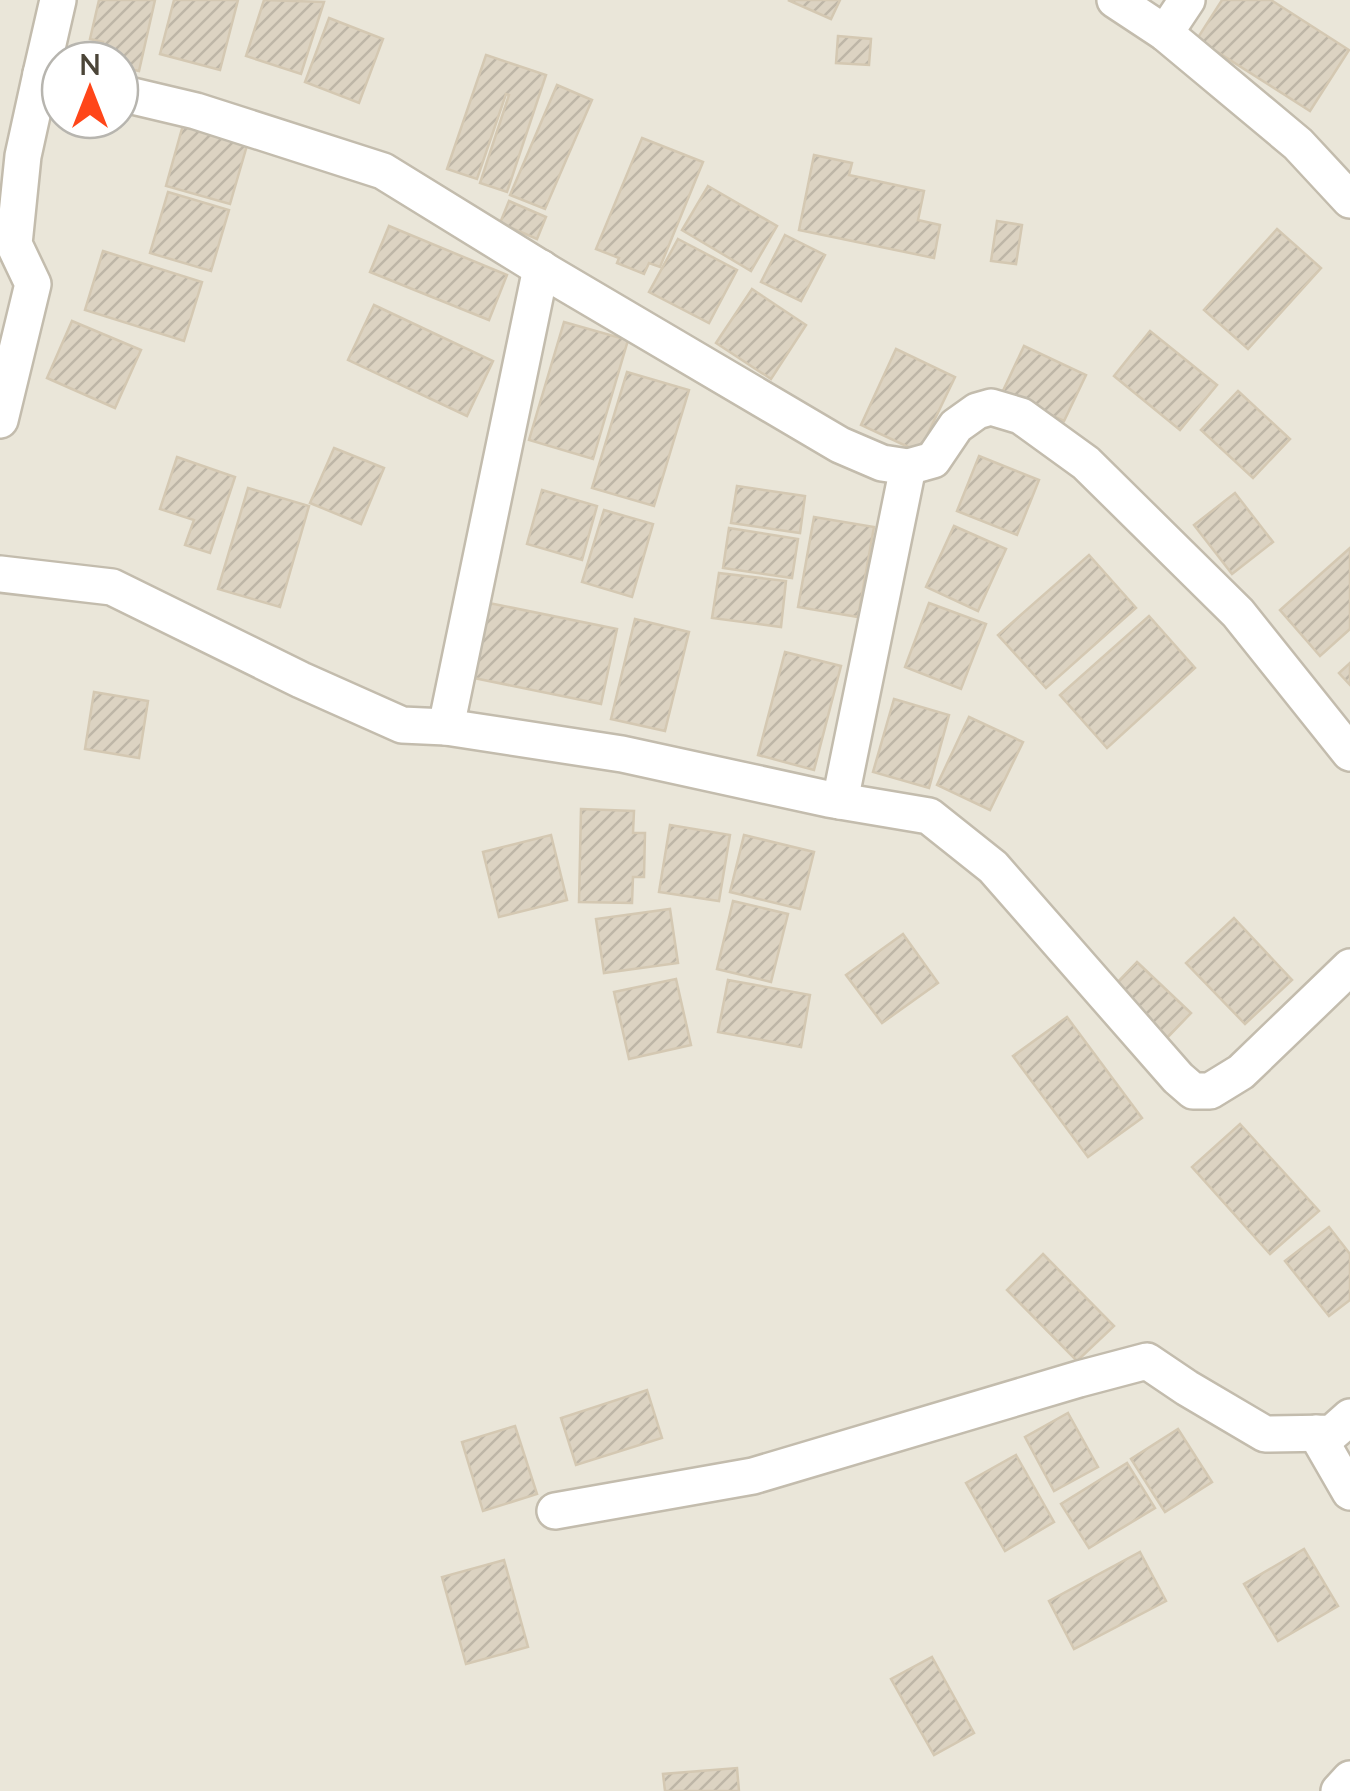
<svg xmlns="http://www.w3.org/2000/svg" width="1350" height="1791" font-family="Lato,sans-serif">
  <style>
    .residential { fill: #eae6d9; fill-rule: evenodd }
    .building { fill: url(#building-hatch); stroke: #d4c8b2; stroke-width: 2.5 }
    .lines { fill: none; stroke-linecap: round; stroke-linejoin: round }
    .minor-casing { stroke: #c3bcad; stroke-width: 40 }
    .minor { stroke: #fff; stroke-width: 35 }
  </style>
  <defs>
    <pattern id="building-hatch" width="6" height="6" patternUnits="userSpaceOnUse" patternTransform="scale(2.5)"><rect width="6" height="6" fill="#dcd3c2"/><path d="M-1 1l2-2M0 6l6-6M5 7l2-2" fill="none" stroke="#beb6a7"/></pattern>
  </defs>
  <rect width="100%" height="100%" fill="#f6f3eb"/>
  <path class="residential" d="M 0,0 L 1350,0 L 1350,1791 L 0,1791 ZM 60,60 L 120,60 L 120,120 L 60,120 Z"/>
  <g class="building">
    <polygon points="99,0 155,0 139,71 120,67 120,60 99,60 103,42 90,39"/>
    <polygon points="174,0 238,0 220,70 160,54"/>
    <polygon points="264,0 324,2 301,74 246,56"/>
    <polygon points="788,0 840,0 831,19"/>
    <polygon points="1222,0 1271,0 1349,50 1310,111 1197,39"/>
    <polygon points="329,18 383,39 359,103 305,82"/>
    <polygon points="838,36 871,39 869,65 836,63"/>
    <polygon points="486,55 546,75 507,192 480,183 509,95 506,94 477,179 447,169"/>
    <polygon points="557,85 592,100 545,209 510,195"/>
    <polygon points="183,125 248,142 230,204 166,186"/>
    <polygon points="642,138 703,162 660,267 649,263 644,274 617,263 619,258 596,249"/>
    <polygon points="814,155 852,163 849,175 924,191 918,220 940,225 934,258 799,230"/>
    <polygon points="708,186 777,226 751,271 682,230"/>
    <polygon points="168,192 229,210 211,271 150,253"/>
    <polygon points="509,201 546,217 537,239 500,223"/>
    <polygon points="997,221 1022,225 1016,264 991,261"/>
    <polygon points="389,226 507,275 489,320 370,272"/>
    <polygon points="1277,229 1321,268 1248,349 1204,310"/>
    <polygon points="785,235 825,255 801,301 761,282"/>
    <polygon points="678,239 737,270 709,323 649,292"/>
    <polygon points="103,251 202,282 184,341 85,310"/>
    <polygon points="752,289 806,325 771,379 716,343"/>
    <polygon points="374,305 493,361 467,416 348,360"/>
    <polygon points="72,321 141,350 115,408 47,378"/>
    <polygon points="564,322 628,340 593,459 529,440"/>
    <polygon points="1150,331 1217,385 1180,430 1114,376"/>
    <polygon points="1024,346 1086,375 1064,421 1002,393"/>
    <polygon points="896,349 955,377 919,452 861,425"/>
    <polygon points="627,372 689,390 654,506 592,488"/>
    <polygon points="1238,391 1290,439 1253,478 1201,430"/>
    <polygon points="334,448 384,468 361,524 310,503"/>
    <polygon points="979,456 1039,480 1017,535 957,511"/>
    <polygon points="177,457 235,477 210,553 185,545 194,520 160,509"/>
    <polygon points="737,486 805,496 800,533 731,523"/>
    <polygon points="248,488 309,506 280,607 218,589"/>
    <polygon points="542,490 597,506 582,560 527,544"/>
    <polygon points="1235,493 1273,542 1232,574 1194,525"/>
    <polygon points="604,510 653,524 632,597 582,582"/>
    <polygon points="814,517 874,527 858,617 798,607"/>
    <polygon points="954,526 1006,549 978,611 926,587"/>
    <polygon points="729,528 798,539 792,578 723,568"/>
    <polygon points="1350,548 1350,629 1320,656 1280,610"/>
    <polygon points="1089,555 1136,608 1046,688 998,635"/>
    <polygon points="719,573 786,581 781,627 712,618"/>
    <polygon points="484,602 617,629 601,704 469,677"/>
    <polygon points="929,603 986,624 961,689 905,667"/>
    <polygon points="1149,616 1195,668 1107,748 1060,695"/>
    <polygon points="635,619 689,632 665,731 611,719"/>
    <polygon points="785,652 841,666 814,770 758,755"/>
    <polygon points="1350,663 1350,685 1339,673"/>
    <polygon points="94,692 148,701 139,758 85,749"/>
    <polygon points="894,699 949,715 929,788 873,772"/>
    <polygon points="969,717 1023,742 990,810 937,785"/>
    <polygon points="581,809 634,811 633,833 645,833 644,877 633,877 632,903 579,902"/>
    <polygon points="670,825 730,835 719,901 659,892"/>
    <polygon points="551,835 567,900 499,917 483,852"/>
    <polygon points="744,835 814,852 800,909 730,892"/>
    <polygon points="733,901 788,914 771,982 717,969"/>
    <polygon points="670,909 678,963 604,973 596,919"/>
    <polygon points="1234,918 1292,980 1245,1024 1186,963"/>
    <polygon points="903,934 938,983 882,1023 846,975"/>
    <polygon points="1137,962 1191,1013 1167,1038 1113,987"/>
    <polygon points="676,979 691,1045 629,1059 614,992"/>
    <polygon points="728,980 810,995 801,1047 718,1032"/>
    <polygon points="1067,1017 1142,1118 1088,1157 1013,1056"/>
    <polygon points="1240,1124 1319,1211 1270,1254 1192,1167"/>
    <polygon points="1329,1227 1350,1254 1350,1300 1329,1316 1285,1261"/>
    <polygon points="1043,1254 1114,1326 1077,1361 1007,1290"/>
    <polygon points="647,1390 662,1438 576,1465 561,1418"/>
    <polygon points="1068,1413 1098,1467 1054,1491 1025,1437"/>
    <polygon points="515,1426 537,1494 483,1511 462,1442"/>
    <polygon points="1178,1429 1212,1482 1165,1512 1131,1459"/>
    <polygon points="1016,1455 1054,1522 1005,1551 966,1483"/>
    <polygon points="1127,1463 1155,1508 1089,1548 1061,1504"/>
    <polygon points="1304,1549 1338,1606 1278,1641 1244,1584"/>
    <polygon points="1140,1552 1166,1601 1074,1649 1049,1601"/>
    <polygon points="504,1560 528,1647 466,1664 442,1577"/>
    <polygon points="932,1657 974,1733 934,1755 891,1679"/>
    <polygon points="737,1768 739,1791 665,1791 663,1774"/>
  </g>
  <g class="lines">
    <g class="minor-casing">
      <g id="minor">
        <polyline points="58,0 41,74 60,78"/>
        <polyline points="1115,0 1165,33 1298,144 1350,200"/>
        <polyline points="1165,33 1187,0"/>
        <polyline points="120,93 196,111 383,171 550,274 840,445 882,463 908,467 933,460 956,426 977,411 991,407 1021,416 1086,463 1238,613 1350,753"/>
        <polyline points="0,420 33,284 14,244 23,156 41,74"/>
        <polyline points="0,574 112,587 301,680 402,725 446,727 622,754 828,799 929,816 993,867 1178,1078 1193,1091 1210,1091 1241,1072 1350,967"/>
        <polyline points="446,727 541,268"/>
        <polyline points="840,801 908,467"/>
        <polyline points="1316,1433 1350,1492"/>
        <polyline points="555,1511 753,1476 1079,1379 1147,1361 1187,1388 1265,1434 1332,1433 1350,1417"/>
        <polyline points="1339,1791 1350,1779"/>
      </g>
    </g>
    <use href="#minor" class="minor"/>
  </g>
  <g transform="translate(90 90)"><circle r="48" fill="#ffffff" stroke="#b7b5af" stroke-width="2.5"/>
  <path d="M0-8L18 38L0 25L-18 38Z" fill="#ff4619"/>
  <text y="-15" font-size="28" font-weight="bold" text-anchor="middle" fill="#4b4538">N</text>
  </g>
</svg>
